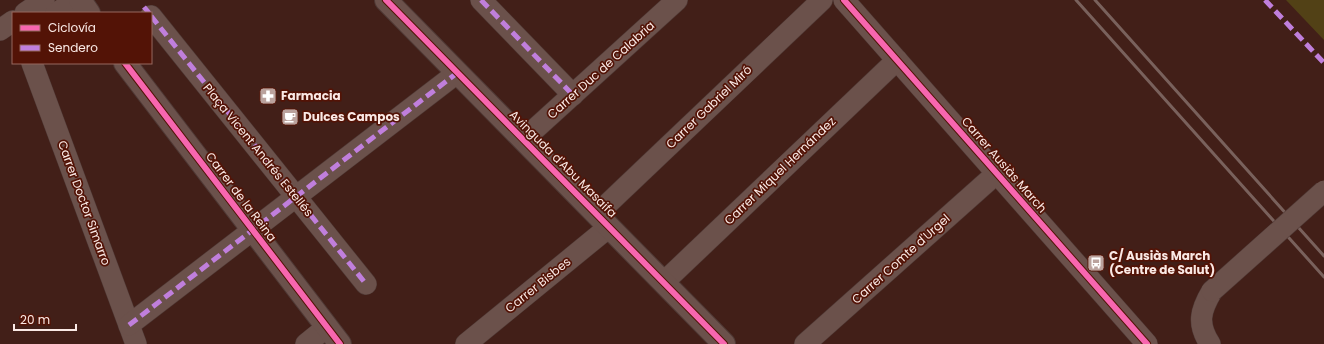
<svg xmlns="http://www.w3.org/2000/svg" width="1324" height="344" font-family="Poppins,sans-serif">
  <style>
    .green { fill: #524116 }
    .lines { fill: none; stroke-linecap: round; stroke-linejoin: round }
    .street-casing { stroke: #4f3935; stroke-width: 22 }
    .secondary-casing { stroke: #4f3935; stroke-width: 24 }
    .street { stroke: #6b514b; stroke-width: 21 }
    .secondary { stroke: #6b514b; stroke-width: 22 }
    .rail { stroke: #79615c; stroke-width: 3 }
    .street-bridge-casing { stroke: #4f3935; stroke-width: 22; stroke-linecap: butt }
    .street-bridge { stroke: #6b514b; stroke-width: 21 }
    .quiet { stroke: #c07fdc; stroke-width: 5; stroke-dasharray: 10 5; stroke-linecap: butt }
    .cycleway-casing { stroke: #531306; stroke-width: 8 }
    .cycleway { stroke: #f766af; stroke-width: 6 }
    .labels { text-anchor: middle; stroke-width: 3.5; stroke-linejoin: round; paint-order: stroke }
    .street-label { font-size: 12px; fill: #fae9e5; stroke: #531306 }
    .poi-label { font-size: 12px; font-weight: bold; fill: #fae9e5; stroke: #531306; text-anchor: start }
  </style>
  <rect width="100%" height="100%" fill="#421f18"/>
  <polygon class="green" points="1286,0 1324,0 1324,40"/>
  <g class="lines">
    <g class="street-casing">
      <g id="street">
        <polyline points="481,0 573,95"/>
        <polyline points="844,0 1147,344"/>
        <polyline points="25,13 44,0"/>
        <polyline points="56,13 77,0"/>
        <polyline points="151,16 366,284"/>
        <polyline points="0,30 13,21"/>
        <polyline points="32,63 136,344"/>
        <polyline points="524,139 677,0"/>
        <polyline points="597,214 822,0"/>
        <polyline points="664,282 897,60"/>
        <polyline points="129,325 457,73"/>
        <polyline points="306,344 327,327"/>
        <polyline points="466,344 609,227"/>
        <polyline points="805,344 997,173"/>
        <path d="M 1210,344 C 1197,324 1200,311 1212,291"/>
      </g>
    </g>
    <g class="secondary-casing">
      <g id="secondary">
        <polyline points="80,0 89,13"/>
        <polyline points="386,0 724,344"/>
        <polyline points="125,63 340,344"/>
      </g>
    </g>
    <use href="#street" class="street"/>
    <use href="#secondary" class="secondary"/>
    <g class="rail">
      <polyline points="1076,0 1324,277"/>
      <polyline points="1095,0 1324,256"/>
    </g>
    <g class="street-bridge-casing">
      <polyline id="street-bridge" points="1212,291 1324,191"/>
    </g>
    <use href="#street-bridge" class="street-bridge"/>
    <g class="quiet">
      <polyline points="481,0 573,95"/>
      <polyline points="1265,0 1324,63"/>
      <polyline points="144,7 149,13"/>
      <polyline points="151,16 366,284"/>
      <polyline points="129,325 457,73"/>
    </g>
    <g class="cycleway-casing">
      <g id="cycleway">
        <polyline points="386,0 724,344"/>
        <polyline points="844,0 1147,344"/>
        <polyline points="125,63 340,344"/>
      </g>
    </g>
    <use href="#cycleway" class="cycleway"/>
  </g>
  <defs>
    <g id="pharmacy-square" transform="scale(0.9)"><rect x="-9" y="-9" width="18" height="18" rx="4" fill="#baa29d" stroke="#531306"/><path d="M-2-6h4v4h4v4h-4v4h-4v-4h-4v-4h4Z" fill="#fff"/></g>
    <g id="cafe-square" transform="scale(0.9)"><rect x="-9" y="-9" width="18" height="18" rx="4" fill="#baa29d" stroke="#531306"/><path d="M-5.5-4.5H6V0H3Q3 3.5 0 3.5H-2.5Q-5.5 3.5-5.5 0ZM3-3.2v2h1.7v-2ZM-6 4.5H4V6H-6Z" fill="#fff"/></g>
    <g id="bus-square" transform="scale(0.9)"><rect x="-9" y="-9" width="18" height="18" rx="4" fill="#baa29d" stroke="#531306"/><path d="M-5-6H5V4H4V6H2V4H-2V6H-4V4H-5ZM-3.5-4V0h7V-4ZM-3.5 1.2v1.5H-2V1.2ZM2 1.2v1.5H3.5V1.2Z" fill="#fff"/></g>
  </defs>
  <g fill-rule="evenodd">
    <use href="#pharmacy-square" x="268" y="96"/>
    <use href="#cafe-square" x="290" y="117"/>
    <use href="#bus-square" x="1096" y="263"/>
  </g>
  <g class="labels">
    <g class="street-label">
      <text transform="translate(601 70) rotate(-42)" y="4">Carrer Duc de Calabria</text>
      <text transform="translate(709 107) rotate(-44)" y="4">Carrer Gabriel Miró</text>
      <text transform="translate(258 150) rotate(51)" y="4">Plaça Vicent Andrés Estellés</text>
      <text transform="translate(563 164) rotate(45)" y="4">Avinguda d'Abu Masaifa</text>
      <text transform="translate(1004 165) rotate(49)" y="4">Carrer Ausiàs March</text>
      <text transform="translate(780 171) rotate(-44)" y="4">Carrer Miquel Hernández</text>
      <text transform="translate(241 197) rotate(53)" y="4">Carrer de la Reina</text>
      <text transform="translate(84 203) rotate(70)" y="4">Carrer Doctor Simarro</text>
      <text transform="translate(901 259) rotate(-42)" y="4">Carrer Comte d'Urgel</text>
      <text transform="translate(538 285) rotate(-39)" y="4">Carrer Bisbes</text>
    </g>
    <g class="poi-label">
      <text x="281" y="100">Farmacia</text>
      <text x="303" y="121">Dulces Campos</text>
      <text x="1109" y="260">C/ Ausiàs March<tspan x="1109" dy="14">(Centre de Salut)</tspan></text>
    </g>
  </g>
  <rect x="12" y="12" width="140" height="52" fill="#531306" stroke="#96695f"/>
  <rect x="20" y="25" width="20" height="6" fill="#f766af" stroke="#96695f"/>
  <text x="48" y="32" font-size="12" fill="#fae9e5">Ciclovía</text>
  <rect x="20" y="45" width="20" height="6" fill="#c07fdc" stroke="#96695f"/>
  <text x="48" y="52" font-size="12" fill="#fae9e5">Sendero</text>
  <path d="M14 324v6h62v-6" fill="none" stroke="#fae9e5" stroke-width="2"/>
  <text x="20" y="324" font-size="12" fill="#fae9e5" stroke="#531306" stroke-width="3" paint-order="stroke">20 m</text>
</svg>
